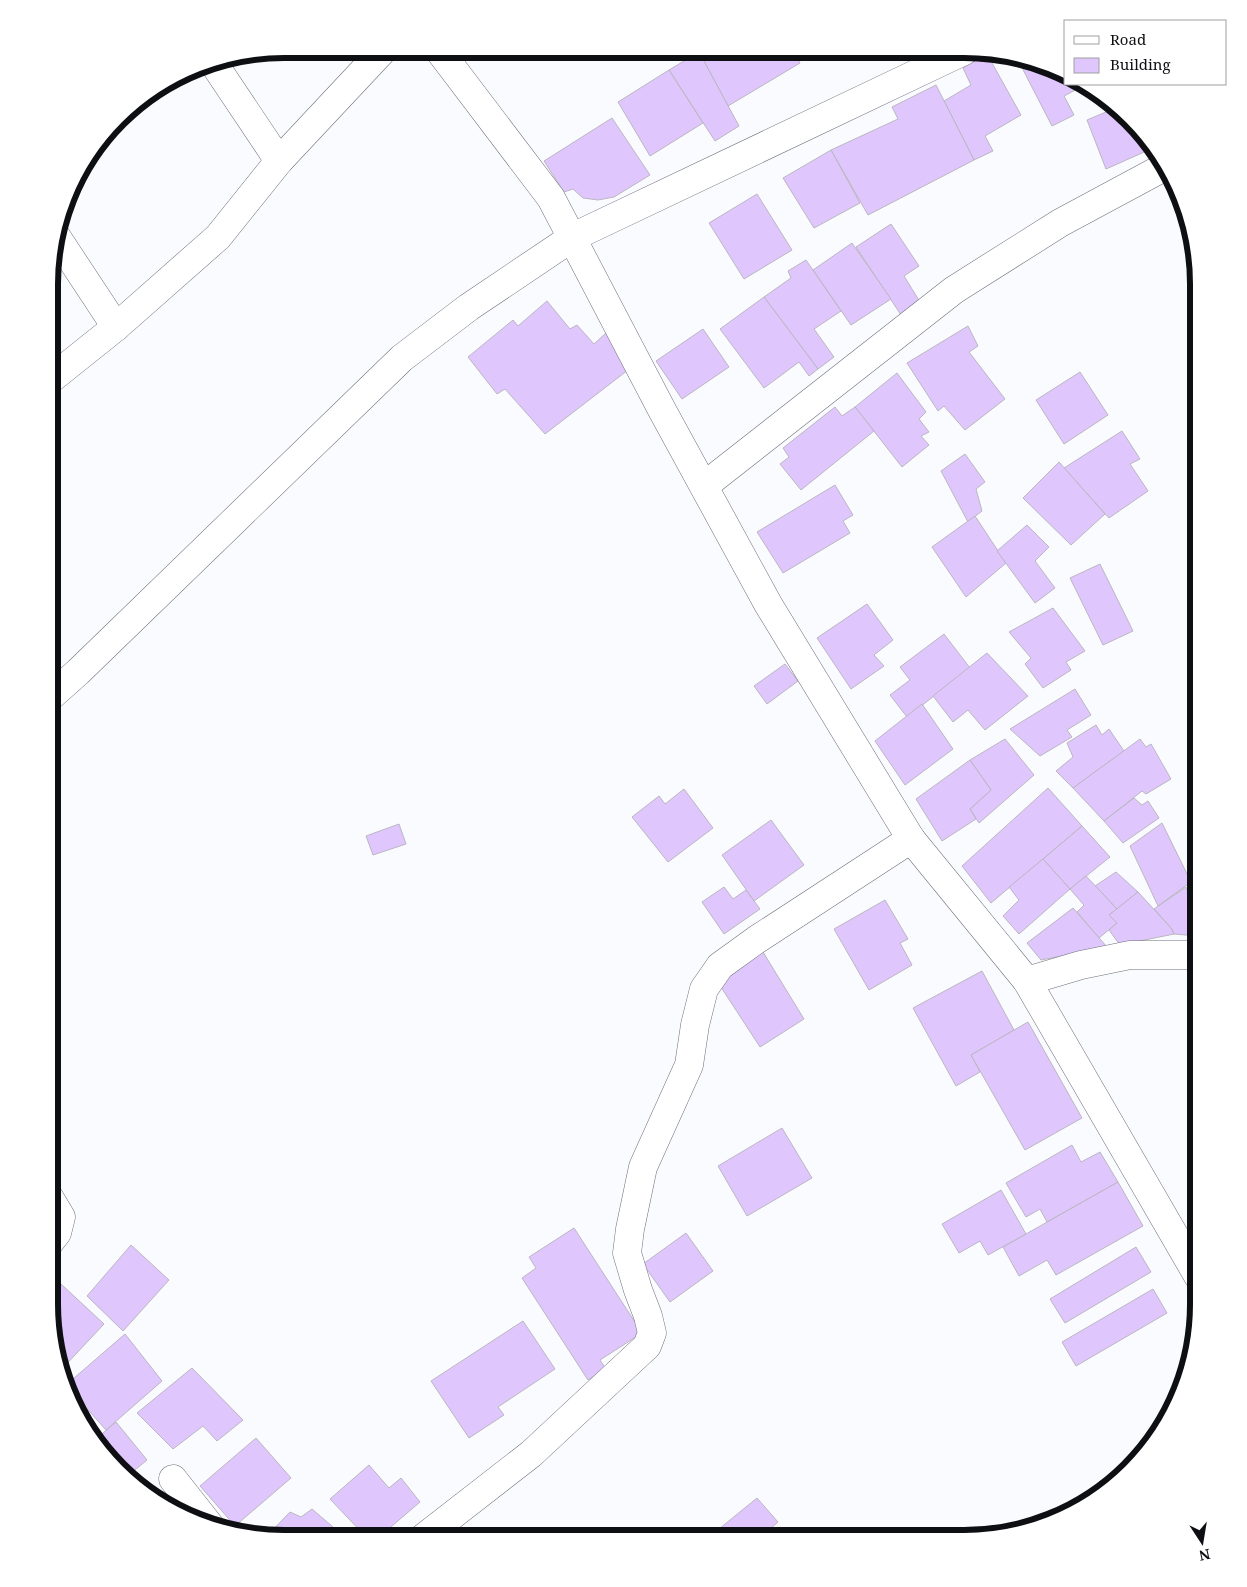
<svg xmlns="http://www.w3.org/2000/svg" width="1247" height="1587" font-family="'Noto Serif',serif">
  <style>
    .building { fill: #dfc7fe; stroke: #bbb6c0 }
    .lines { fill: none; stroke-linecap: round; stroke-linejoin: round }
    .minor-casing { stroke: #6f717a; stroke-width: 29 }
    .minor { stroke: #fff; stroke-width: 28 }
    .rim { fill: none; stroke: #0e0f12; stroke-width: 6 }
  </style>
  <rect width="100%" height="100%" fill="#fafbff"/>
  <g class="building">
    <polygon points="702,50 793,50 800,63 728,106 699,52"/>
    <polygon points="699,52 739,126 715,141 669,70"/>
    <polygon points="987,54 1021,115 985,136 993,151 974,160 944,101 971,85 963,68"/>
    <polygon points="1018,60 1066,78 1066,84 1085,85 1064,96 1074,115 1052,126"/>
    <polygon points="669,70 703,123 650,156 618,102"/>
    <polygon points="936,85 974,160 868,215 831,150 898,119 892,107"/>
    <polygon points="1113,109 1151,149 1106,169 1087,120"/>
    <polygon points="612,118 650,175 614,197 598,200 583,198 573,189 564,192 544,161"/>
    <polygon points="831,150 860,203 814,228 783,178"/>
    <polygon points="757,194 792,250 744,279 709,223"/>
    <polygon points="891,224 919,266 904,276 920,302 901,315 856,247"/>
    <polygon points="852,243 891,299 851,325 813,270"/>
    <polygon points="806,260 841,311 814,329 834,357 818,369 764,297 791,278 788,271"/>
    <polygon points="764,297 818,369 809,376 799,362 764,388 720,329"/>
    <polygon points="547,301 570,329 577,325 594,344 606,333 628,370 545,434 505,389 497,394 468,357 513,320 518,326"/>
    <polygon points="968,326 978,346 969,352 1005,399 965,430 944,406 938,411 907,363"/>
    <polygon points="703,329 729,367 682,399 656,361"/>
    <polygon points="1080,372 1108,415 1064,444 1036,400"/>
    <polygon points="897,373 926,412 919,419 929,432 921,436 929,445 902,467 855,407"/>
    <polygon points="835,407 842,416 855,407 874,431 801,490 780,464 789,457 783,448"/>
    <polygon points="1122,431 1140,459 1130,464 1148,491 1109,518 1064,468"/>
    <polygon points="965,454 985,482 976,489 982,511 968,522 941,471"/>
    <polygon points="1059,462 1105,514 1071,545 1023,498"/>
    <polygon points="835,485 853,515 843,521 850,533 783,573 757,532"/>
    <polygon points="975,516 1006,563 966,597 932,547"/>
    <polygon points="1027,525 1049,547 1035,561 1055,588 1035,603 997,551"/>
    <polygon points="1100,564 1133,631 1103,645 1070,578"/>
    <polygon points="867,604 893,640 874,655 884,666 851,689 817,638"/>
    <polygon points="1053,608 1085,651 1066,662 1071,670 1043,688 1025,664 1031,658 1009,632"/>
    <polygon points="944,634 970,668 907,717 890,695 910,680 900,667"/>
    <polygon points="987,653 1028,696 985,730 968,710 953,722 933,696"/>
    <polygon points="785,664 798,681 767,704 754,686"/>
    <polygon points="1075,689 1091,715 1067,730 1072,737 1040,756 1010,729"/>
    <polygon points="922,704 953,749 905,785 875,741"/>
    <polygon points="1096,725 1102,735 1109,729 1124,751 1073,788 1056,771 1073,757 1067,743"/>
    <polygon points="1005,739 1034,775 979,823 970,809 991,790 970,760"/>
    <polygon points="1140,739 1146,747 1151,744 1171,779 1146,794 1142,791 1104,821 1073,788"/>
    <polygon points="970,760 991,790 970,809 976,819 942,841 916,799"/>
    <polygon points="1048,788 1082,826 991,903 962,866"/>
    <polygon points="684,789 713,828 668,862 632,817 659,796 665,804"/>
    <polygon points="1134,798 1142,805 1148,801 1159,818 1123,843 1104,821"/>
    <polygon points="771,820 804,865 754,901 722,855"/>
    <polygon points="1162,823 1191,882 1158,906 1130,846"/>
    <polygon points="399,824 406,844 373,855 366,836"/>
    <polygon points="1082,826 1110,857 1070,889 1043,859"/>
    <polygon points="1043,859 1070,889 1019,934 1003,916 1019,900 1009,887"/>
    <polygon points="1116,872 1138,892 1117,909 1095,886"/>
    <polygon points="1086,876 1117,909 1109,915 1117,923 1099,938 1077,912 1084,905 1070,889"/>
    <polygon points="724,887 733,899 746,890 760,909 724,934 702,902"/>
    <polygon points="1186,887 1198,918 1198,936 1174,934 1171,928 1154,909"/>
    <polygon points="1138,892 1171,928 1174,934 1120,945 1109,930 1117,923 1109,915"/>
    <polygon points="885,900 908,939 900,943 912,965 869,990 834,929"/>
    <polygon points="1073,908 1107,947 1041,960 1027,943"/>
    <polygon points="763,952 804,1019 760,1047 719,984"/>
    <polygon points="982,971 1014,1030 971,1055 980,1072 956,1086 913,1008"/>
    <polygon points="1028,1022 1082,1118 1025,1150 971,1055"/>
    <polygon points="782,1128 812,1178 747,1216 718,1166"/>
    <polygon points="1072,1145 1081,1162 1100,1152 1118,1182 1047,1222 1040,1209 1026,1217 1006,1183"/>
    <polygon points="1118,1182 1143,1226 1056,1275 1047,1260 1019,1276 1003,1247"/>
    <polygon points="1001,1190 1026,1234 988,1255 980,1241 959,1253 942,1224"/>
    <polygon points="574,1228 642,1333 600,1360 606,1369 588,1380 522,1278 536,1268 529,1257"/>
    <polygon points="686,1233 713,1271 670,1302 643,1264"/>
    <polygon points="131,1245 169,1280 123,1331 87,1296"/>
    <polygon points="1136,1247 1151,1272 1065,1323 1050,1299"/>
    <polygon points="61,1284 104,1324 60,1371 57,1364 49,1298"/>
    <polygon points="1153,1289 1167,1313 1076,1366 1062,1342"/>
    <polygon points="523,1321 555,1369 498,1407 504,1415 469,1438 431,1381"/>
    <polygon points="125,1334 162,1381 106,1430 66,1385"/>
    <polygon points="192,1368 243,1420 217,1441 203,1426 173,1449 137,1413"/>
    <polygon points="116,1422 147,1460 130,1474 97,1438"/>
    <polygon points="256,1438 291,1478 235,1526 200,1486"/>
    <polygon points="369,1465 389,1488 401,1478 420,1502 378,1538 367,1538 330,1499"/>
    <polygon points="757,1498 778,1522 760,1538 708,1538"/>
    <polygon points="312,1509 333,1527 328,1533 334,1538 266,1537 290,1512 301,1517"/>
    <polygon points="795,1530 802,1538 785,1538"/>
  </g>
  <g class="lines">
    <g class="minor-casing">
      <g id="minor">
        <polyline points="438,49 551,198 662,410 768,604 911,839 1027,981 1198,1276"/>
        <polyline points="212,61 279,161"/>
        <polyline points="56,236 116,327"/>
        <polyline points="51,379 116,327 218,237 279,161 384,49"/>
        <polyline points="704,486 954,290 1060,223 1166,166"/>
        <polyline points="50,697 78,672 402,358 469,307 573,237 964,51"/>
        <polyline points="1027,981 1081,965 1130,955 1198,955"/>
        <polyline points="49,1243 57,1233 61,1217 49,1197"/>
        <polyline points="173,1479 210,1526"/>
        <polyline points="423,1538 531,1454 647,1346 652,1333 648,1316 638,1290 627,1253 630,1229 643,1167 689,1065 695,1025 704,989 720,966 756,940 911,839"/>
      </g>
    </g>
    <use href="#minor" class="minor"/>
  </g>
  <path d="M0 0H1247V1587H0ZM284 58H964A226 226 0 0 1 1190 284V1304A226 226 0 0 1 964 1530H284A226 226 0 0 1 58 1304V284A226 226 0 0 1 284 58Z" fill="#fff" fill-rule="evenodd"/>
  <path class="rim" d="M284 58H964A226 226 0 0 1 1190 284V1304A226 226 0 0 1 964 1530H284A226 226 0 0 1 58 1304V284A226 226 0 0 1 284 58Z"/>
  <rect x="1064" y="20" width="162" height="65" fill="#ffffff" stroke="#9f9fa0"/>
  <rect x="1074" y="36" width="25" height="8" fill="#ffffff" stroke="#9f9fa0"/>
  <text x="1110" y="45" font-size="15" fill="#0e0f12">Road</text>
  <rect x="1074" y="58" width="25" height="15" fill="#dfc7fe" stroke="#9f9fa0"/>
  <text x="1110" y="70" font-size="15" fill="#0e0f12">Building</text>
  <g transform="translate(1202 1542) rotate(168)" stroke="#ffffff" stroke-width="4" paint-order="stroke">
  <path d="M0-4L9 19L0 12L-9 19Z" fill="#0e0f12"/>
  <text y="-8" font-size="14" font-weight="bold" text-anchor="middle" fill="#0e0f12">N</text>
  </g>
</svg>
